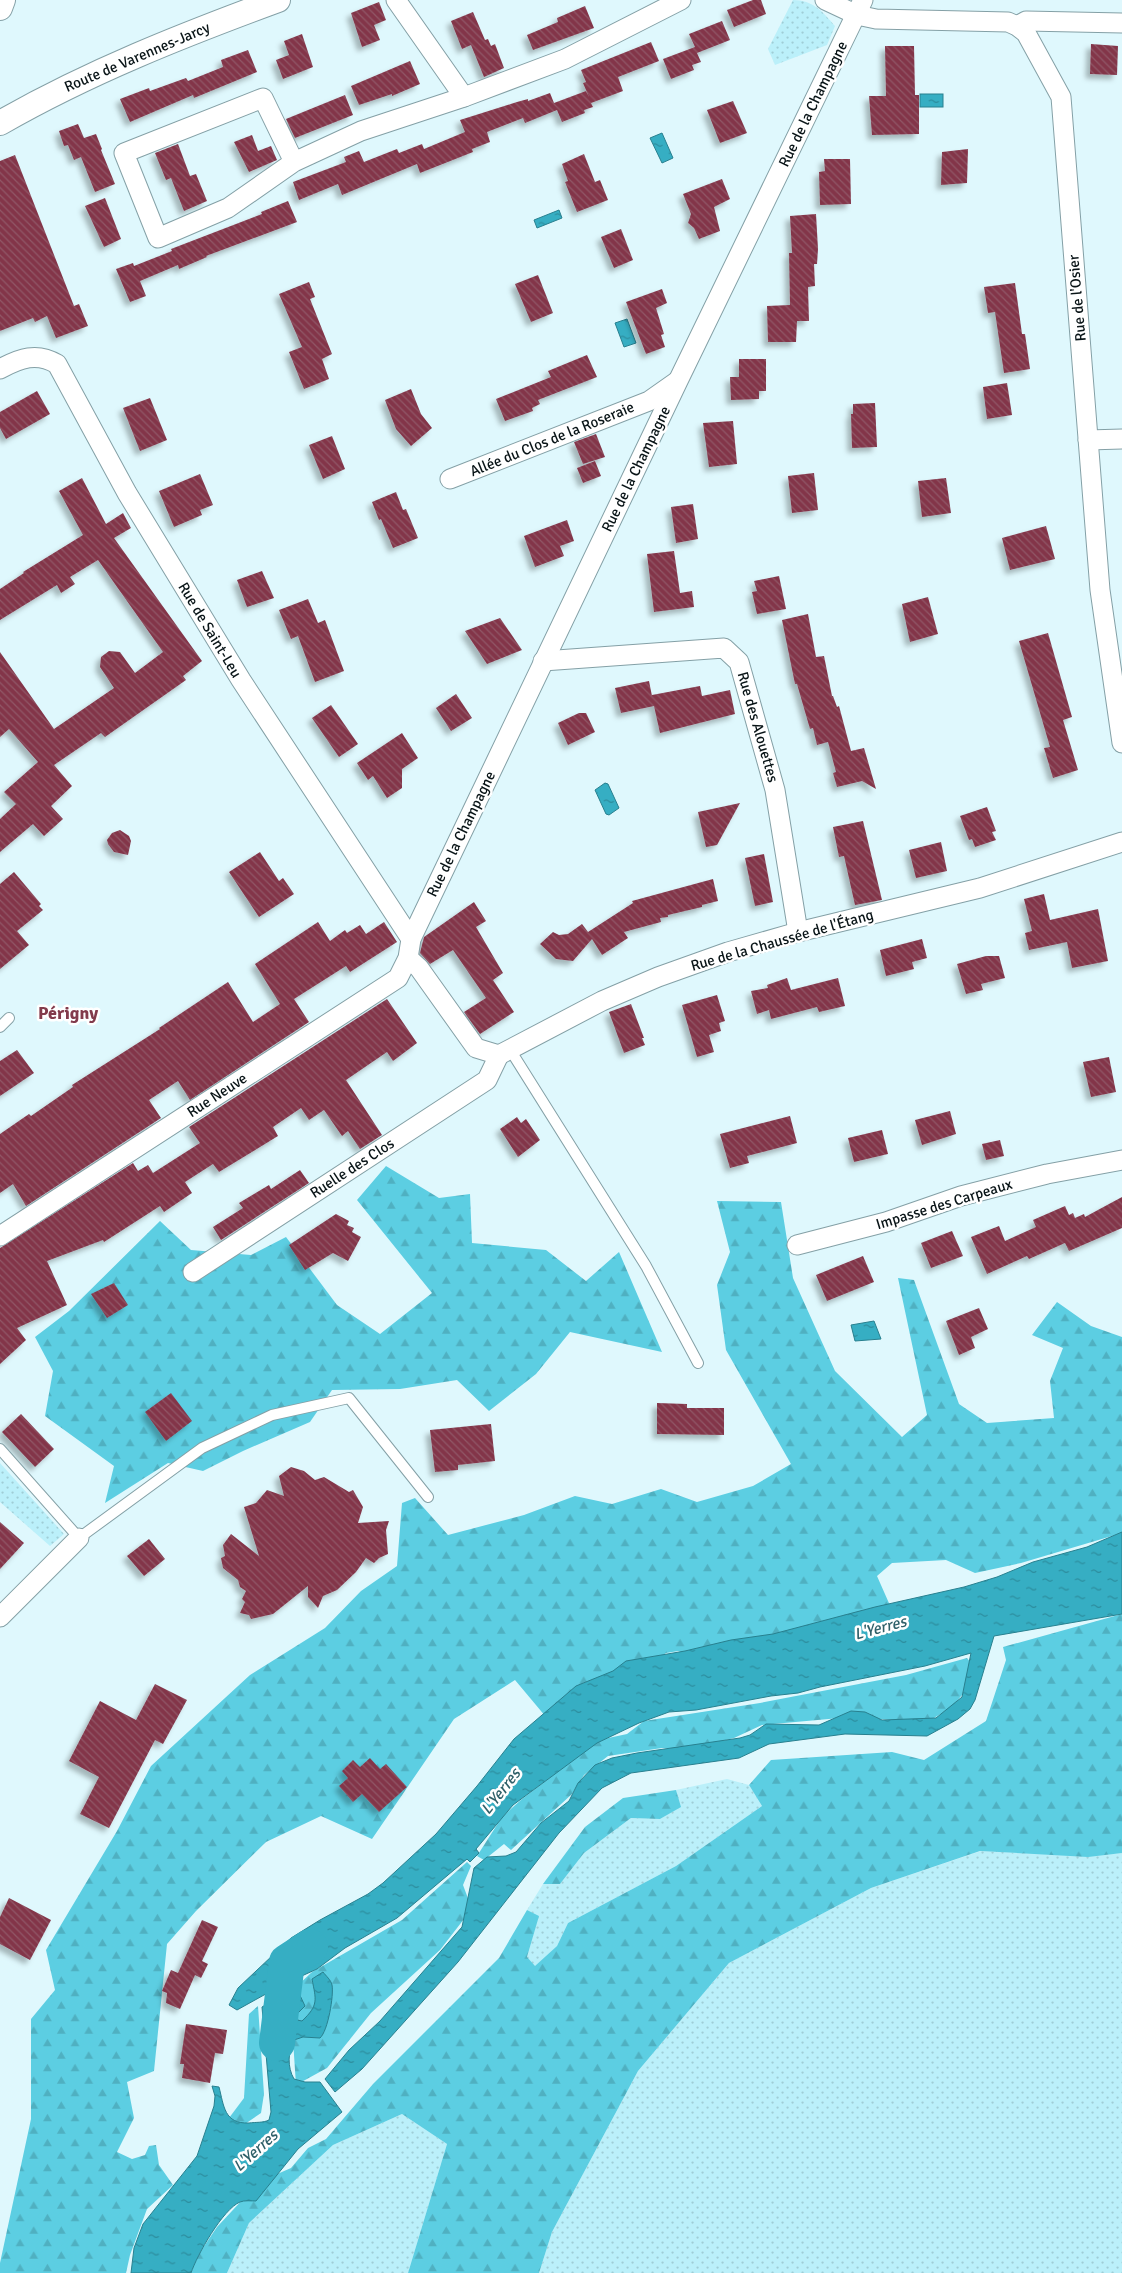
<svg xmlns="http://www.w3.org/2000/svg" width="1122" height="2273" font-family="Signika,sans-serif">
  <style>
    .grass { fill: url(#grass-dots) }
    .forest { fill: url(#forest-firs) }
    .water { fill: url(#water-ripples); stroke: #28808f }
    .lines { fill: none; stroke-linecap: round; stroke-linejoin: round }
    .river { stroke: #36aec3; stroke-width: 36 }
    .building { fill: url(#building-back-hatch); filter: url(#shadow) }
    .service-casing { stroke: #84a0a6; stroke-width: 12 }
    .minor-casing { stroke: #84a0a6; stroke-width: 21 }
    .tertiary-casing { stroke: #84a0a6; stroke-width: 26 }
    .service { stroke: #fff; stroke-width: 10 }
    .minor { stroke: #fff; stroke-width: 19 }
    .tertiary { stroke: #fff; stroke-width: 24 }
    .labels { text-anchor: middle; stroke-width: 5; stroke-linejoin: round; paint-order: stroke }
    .street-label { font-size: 15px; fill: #091417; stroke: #fff }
    .water-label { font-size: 16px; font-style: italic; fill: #2f6069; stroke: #fff }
    .quarter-label { font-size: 18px; font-weight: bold; fill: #823b4c; stroke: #fff }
  </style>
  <defs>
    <pattern id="grass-dots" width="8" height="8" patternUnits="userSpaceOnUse" patternTransform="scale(1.25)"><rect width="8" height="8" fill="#bbf0fa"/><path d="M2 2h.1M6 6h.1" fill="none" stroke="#9fcdd6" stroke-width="1.8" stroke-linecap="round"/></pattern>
    <pattern id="forest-firs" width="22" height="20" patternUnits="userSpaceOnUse" patternTransform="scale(1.25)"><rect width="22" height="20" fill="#5ccee2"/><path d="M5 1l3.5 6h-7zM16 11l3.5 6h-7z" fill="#4fb0c1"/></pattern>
    <pattern id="water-ripples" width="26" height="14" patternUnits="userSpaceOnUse" patternTransform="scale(1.25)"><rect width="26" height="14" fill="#36aec3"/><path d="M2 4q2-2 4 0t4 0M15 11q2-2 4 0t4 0" fill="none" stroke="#2c8c9d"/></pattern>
    <pattern id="building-back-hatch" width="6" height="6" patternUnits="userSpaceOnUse" patternTransform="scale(1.25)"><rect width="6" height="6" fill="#83364a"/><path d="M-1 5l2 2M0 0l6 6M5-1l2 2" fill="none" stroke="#905666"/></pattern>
    <filter id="shadow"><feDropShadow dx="-4.5" dy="4.5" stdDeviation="2.5" flood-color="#0004"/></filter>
  </defs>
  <rect width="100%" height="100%" fill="#dff8fd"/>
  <g class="grass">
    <path d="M 793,0 C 813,0 823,12 835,26 L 827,45 L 775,65 L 768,49 Z"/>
    <polygon points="0,1463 64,1534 50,1546 0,1502"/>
    <polygon points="727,1779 749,1785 762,1806 676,1866 568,1923 557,1946 535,1967 527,1958 538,1917 527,1910 543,1884 560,1884 584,1853 631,1818 660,1819 680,1807 676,1790"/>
    <polygon points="981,1851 1088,1856 1122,1853 1122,2273 539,2273 552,2232 638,2071 729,1963 871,1888"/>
    <polygon points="402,2114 447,2144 408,2273 227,2273 249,2223 333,2145"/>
  </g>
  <g class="forest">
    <polygon points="386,1166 439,1198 470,1194 472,1243 546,1250 586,1281 619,1252 662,1352 570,1332 536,1374 489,1411 457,1380 400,1389 332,1390 310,1422 243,1451 203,1471 168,1463 105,1503 114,1466 45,1416 53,1371 35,1337 69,1311 160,1221 191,1250 251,1255 286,1237 337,1305 380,1334 432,1293 357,1200"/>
    <polygon points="717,1201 781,1202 793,1278 835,1371 902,1437 927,1415 898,1278 914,1280 959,1404 987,1423 1054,1418 1050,1381 1063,1348 1032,1335 1057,1302 1091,1326 1122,1337 1122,1533 1021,1563 975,1573 946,1560 892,1563 877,1576 892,1610 705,1659 678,1651 666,1653 648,1666 583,1683 546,1717 515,1680 454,1719 372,1839 321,1816 266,1842 196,1911 167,1944 154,2071 127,2082 134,2118 117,2152 132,2159 145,2155 149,2146 156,2145 159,2165 173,2185 147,2209 130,2255 126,2273 0,2273 0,2263 31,2119 31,2019 55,1990 46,1950 117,1831 151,1766 250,1675 325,1628 361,1591 397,1566 402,1503 415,1498 448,1535 524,1515 575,1496 612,1504 661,1489 697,1502 753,1486 791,1464 726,1350 717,1285 730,1252"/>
    <polygon points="1122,1614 1122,1853 1088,1857 980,1851 871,1888 729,1963 638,2071 552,2232 539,2273 408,2273 447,2144 402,2114 333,2145 249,2223 227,2273 186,2273 217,2227 259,2182 291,2168 308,2148 326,2139 373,2084 499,1958 527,1910 539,1916 527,1957 535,1966 557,1946 568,1923 676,1866 762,1806 749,1785 771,1760 892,1752 924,1760 986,1721 1006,1660 1003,1647"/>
    <polygon points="967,1658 975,1668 962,1695 951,1708 927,1722 851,1717 762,1725 734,1738 685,1750 662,1748 608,1756 584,1775 572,1794 511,1850 504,1844 484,1860 477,1856 502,1817 522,1799 599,1740 627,1734 644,1721 760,1703 906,1675"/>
    <polygon points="676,1790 681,1807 660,1819 631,1818 584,1853 560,1884 543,1884 585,1827 623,1798"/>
    <polygon points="467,1862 471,1866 463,1885 469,1901 464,1919 440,1950 371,2013 327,2068 296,2085 293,2040 296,1987 312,1972 402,1920"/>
    <polygon points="258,2006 264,2094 261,2113 245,2124 214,2138 244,2098 249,2014"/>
  </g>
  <g class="water">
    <rect x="920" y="94" width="23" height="13"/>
    <polygon points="662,133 673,158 662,163 650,138"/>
    <polygon points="559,210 562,218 537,228 534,220"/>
    <polygon points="627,319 636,343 624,347 615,323"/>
    <polygon points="605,783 608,784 619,808 609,815 606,814 595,790"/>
    <polygon points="874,1321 881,1339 855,1341 851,1325"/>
    <polygon points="1122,1532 1122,1614 994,1636 975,1700 970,1709 958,1719 927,1736 845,1734 769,1744 739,1758 631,1773 602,1788 559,1833 458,1962 362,2069 335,2092 325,2079 349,2050 380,2021 462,1927 474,1868 487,1857 506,1856 516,1852 541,1823 569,1801 578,1783 595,1765 612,1758 637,1753 740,1738 750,1735 766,1724 819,1725 851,1711 865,1712 882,1720 936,1718 962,1697 971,1653 925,1666 820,1687 798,1693 771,1696 696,1710 669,1712 639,1723 597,1743 513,1805 476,1849 479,1853 470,1862 467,1859 397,1918 345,1948 317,1969 282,1985 237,2010 229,2005 238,1988 291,1938 320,1920 368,1894 383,1883 436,1834 477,1786 514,1739 576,1686 613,1671 626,1661 685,1651 731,1640 773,1634 875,1607 964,1587 997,1577 1033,1562 1087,1547"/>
    <path d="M 323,1972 C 326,1976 331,1980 332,1985 C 334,1995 328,2031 320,2038 L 303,2037 L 294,2040 C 288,2051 287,2067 294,2079 L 305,2082 L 320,2082 L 342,2112 L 298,2149 L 256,2201 C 252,2201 244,2200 240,2202 C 223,2209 197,2255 191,2273 L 131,2273 L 134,2248 L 143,2224 L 197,2156 L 214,2106 L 215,2096 L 212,2086 L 219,2087 C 224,2106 224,2124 249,2123 C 256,2122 263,2123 269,2120 L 271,2112 L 262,2007 L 296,1987 L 305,2006 L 294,2017 L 297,2020 L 302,2021 C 319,2005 316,2000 312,1979 Z"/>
  </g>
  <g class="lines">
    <polyline class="river" points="277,2043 287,1962 310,1947"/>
  </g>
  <g class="building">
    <polygon points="753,0 761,0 766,14 734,27 727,10"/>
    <polygon points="379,2 386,20 374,25 380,40 362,47 351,13"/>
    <polygon points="585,6 594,28 533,50 527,35 558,22 557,18"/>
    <polygon points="473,12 485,40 488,39 491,46 495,44 504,68 484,77 471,45 462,49 451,21"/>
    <polygon points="722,21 730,40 697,53 701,62 692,65 694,70 671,79 663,59 695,47 689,34"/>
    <polygon points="302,34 313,67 283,79 276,60 289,55 284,41"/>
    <polygon points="651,42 659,61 618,77 623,91 591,103 593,107 584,110 585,113 562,122 557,110 525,123 523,118 487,132 490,142 472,149 473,152 420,173 417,164 342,195 338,184 299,200 293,182 346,162 344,157 359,151 364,162 397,149 399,153 422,144 424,149 465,132 460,120 517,102 528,99 528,101 550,93 554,103 586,91 589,97 583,83 586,82 581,70"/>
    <polygon points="1091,44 1118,46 1117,75 1090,74"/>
    <polygon points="885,46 914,46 915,95 919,95 919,134 872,135 869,96 886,96"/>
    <polygon points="248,50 257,72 194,98 193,95 130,122 120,99 149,88 150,91 186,78 188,81 223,67 221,60"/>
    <polygon points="410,61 420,84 392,96 392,94 359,105 351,86"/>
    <polygon points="345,95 353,115 295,138 286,119"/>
    <polygon points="733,101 747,133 720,143 707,110"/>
    <polygon points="78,124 84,138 96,134 102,149 101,150 115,184 95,192 81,157 74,160 68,145 64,146 59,131"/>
    <polygon points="252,135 258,151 271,146 277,160 249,172 234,142"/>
    <polygon points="178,144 190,176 196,174 207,201 184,211 171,178 166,180 155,153"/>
    <polygon points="968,149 967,183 941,185 942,152"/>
    <polygon points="584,154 595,182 600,180 608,200 577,212 565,182 568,181 562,164"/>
    <polygon points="15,155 74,306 79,304 88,326 56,338 47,316 35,322 33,318 0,331 0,161"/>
    <polygon points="824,159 850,159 851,204 820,205 819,172 825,171"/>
    <polygon points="722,179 730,199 714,207 720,231 699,239 694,228 688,223 691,214 683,194"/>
    <polygon points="105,198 121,239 104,247 85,206"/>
    <polygon points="288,201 297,222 206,256 207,257 179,269 178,265 140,281 146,296 130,302 116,269 133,263 134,266 172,251 171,249 262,214 261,212"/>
    <polygon points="816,214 818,249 817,264 814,264 815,286 808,287 809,321 797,321 796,342 768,342 767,306 790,305 789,253 792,253 790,216"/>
    <polygon points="621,229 633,260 614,268 601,237"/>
    <polygon points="538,275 553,313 531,322 515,284"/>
    <polygon points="309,282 315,297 310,299 332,354 322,359 329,379 304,389 289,352 302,347 279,294"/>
    <polygon points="1015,283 1022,334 1025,334 1030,369 1004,373 995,312 988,313 984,287"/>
    <polygon points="662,289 667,303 656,308 664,334 661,335 665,347 646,354 626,302"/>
    <polygon points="587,355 597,377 538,400 540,404 532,408 533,411 505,421 496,399 551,377 548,371"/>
    <polygon points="739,359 766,359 766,391 759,391 759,399 731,400 730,377 739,377"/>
    <polygon points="1007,383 1012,415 987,419 983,387"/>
    <polygon points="411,389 421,414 432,428 411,446 396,429 385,400"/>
    <polygon points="37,391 50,414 6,439 0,428 0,412"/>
    <polygon points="150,398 167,440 140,451 123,408"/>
    <polygon points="875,403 877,447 852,448 851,414 853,414 853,404"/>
    <polygon points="733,421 737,464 709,467 703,423"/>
    <polygon points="596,434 605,457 583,464 574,442"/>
    <polygon points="332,436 345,469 323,479 309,445"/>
    <polygon points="595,461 601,476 583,483 577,468"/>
    <polygon points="814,473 818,510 792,513 788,476"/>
    <polygon points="200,474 213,505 200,510 202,515 174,527 159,491"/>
    <polygon points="82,478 106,524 123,513 131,528 114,538 202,661 183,676 186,680 105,737 101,733 54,765 72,786 51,806 63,819 44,836 33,824 0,852 0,819 16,804 4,792 38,762 9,729 0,737 0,652 54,729 114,688 100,667 101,657 109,651 120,652 135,673 163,652 98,560 70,577 75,584 61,593 57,585 0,620 0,589 24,573 23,572 83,535 59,491"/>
    <polygon points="946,478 951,513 922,517 918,481"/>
    <polygon points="396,492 403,510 406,509 418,538 393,548 381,519 379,520 372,502"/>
    <polygon points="693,504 698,539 676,543 671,507"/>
    <polygon points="567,520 574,541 560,546 564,556 535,567 524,536"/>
    <polygon points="1046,526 1055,559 1010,570 1002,538"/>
    <polygon points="674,551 680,593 692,591 694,607 654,612 647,554"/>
    <polygon points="262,571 274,598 247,607 237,580"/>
    <polygon points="779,576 786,609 757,614 752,592 757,591 754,581"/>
    <polygon points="928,597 938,634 910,642 902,604"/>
    <polygon points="308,599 318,623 325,620 344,671 315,682 298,636 291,639 279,610"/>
    <polygon points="808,614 816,657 824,656 832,696 833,696 837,707 839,706 851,751 864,748 876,789 862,781 837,787 833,773 836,772 828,742 817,745 813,728 810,729 797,684 795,684 782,620"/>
    <polygon points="500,618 522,650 487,664 465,631"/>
    <polygon points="1048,633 1072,717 1063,720 1078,770 1053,778 1044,748 1050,747 1019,641"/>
    <polygon points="649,681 652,696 652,695 700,686 702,696 730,690 735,714 660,733 654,706 621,713 615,688"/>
    <polygon points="456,694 472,718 451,731 436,708"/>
    <polygon points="331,705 358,744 339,757 312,718"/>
    <polygon points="579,713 586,713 595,732 568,745 558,723"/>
    <polygon points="402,733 418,758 402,769 402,788 387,798 373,776 368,780 357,763"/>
    <polygon points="740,803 717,845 706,847 698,812"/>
    <polygon points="987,807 996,831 992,832 996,840 975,847 972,839 969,840 960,816"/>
    <polygon points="863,821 882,900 855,905 844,856 839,857 833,827"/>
    <polygon points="120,830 129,836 131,841 128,855 114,852 108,844 107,840 112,833"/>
    <polygon points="941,842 947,871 916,878 909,850"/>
    <polygon points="260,852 279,881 283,878 294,894 259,917 229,872"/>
    <polygon points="764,854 773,902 755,906 745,858"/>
    <polygon points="14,872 41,904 39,906 43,910 17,931 29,945 0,969 0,884"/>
    <polygon points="713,879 718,901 702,905 702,907 668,915 668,917 660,918 661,922 624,932 628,938 602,955 592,939 573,961 556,959 540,944 553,932 559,935 568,934 582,924 588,932 633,903 632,901"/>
    <polygon points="1044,894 1050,920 1098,909 1108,961 1072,968 1067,942 1029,950 1025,933 1032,931 1024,899"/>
    <polygon points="474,902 486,921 476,927 503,973 493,980 514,1012 480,1034 464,1012 486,998 453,950 430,964 420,953 424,937"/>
    <polygon points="318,922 330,941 345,930 347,933 360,925 366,934 384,922 397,942 350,972 346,966 294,999 309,1022 190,1100 178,1081 149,1100 161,1118 26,1206 13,1184 0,1193 0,1134 29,1114 31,1116 73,1087 72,1085 160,1029 159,1028 228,982 253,1022 280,1004 255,964"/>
    <polygon points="922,939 927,958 912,962 914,969 886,976 880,950"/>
    <polygon points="986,956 999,956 1005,978 981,984 983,990 966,994 957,964"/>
    <polygon points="787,978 791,990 838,978 845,1006 819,1012 817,1007 771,1019 769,1010 757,1014 751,991 768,988 767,985"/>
    <polygon points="717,995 725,1021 719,1023 721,1031 709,1035 714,1052 697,1057 682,1005"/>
    <polygon points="387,999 417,1043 393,1061 387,1052 346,1080 382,1135 360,1149 348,1131 342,1136 324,1110 309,1120 301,1108 273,1127 278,1136 219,1172 213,1164 185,1182 192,1193 164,1212 160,1206 104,1242 103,1240 47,1261 67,1305 17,1328 26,1340 0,1364 0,1248 133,1163 138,1171 148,1165 153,1173 200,1143 189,1127"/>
    <polygon points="631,1004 644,1038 642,1038 645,1045 624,1053 609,1012"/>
    <polygon points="17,1050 34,1073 0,1096 0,1061"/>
    <polygon points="1109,1057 1116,1092 1091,1097 1083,1062"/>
    <polygon points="950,1111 956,1134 922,1145 915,1120"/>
    <polygon points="790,1116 797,1143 747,1156 749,1163 730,1168 720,1134"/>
    <polygon points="517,1117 521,1123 526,1119 540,1140 518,1157 500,1129"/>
    <polygon points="882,1130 888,1154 854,1162 848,1138"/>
    <polygon points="1000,1140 1004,1156 986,1160 982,1144"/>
    <polygon points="300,1170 309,1183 221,1240 213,1227 243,1208 239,1203 269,1185 271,1189"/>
    <polygon points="1122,1197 1122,1228 1069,1251 1065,1243 1029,1259 1027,1256 987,1274 971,1237 999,1226 1005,1241 1036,1227 1033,1220 1065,1206 1069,1215 1073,1213 1075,1218 1084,1214 1085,1217"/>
    <polygon points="336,1214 349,1221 347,1225 354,1228 352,1232 361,1237 348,1261 333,1253 305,1270 289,1245"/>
    <polygon points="952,1231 963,1256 931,1268 921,1243"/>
    <polygon points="863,1256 874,1282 827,1301 816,1275"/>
    <polygon points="114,1283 128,1305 107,1318 91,1294"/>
    <polygon points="979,1308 988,1329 971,1337 975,1348 959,1355 946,1321"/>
    <polygon points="171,1393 192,1421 166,1441 145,1412"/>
    <polygon points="657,1403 687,1404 687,1408 724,1408 724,1435 657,1434"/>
    <polygon points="21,1414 54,1449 35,1467 2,1432"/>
    <polygon points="491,1424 495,1461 458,1465 458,1470 435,1472 430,1430"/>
    <polygon points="291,1467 304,1471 315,1480 324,1477 349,1492 353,1490 363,1507 358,1523 389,1521 386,1530 388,1554 379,1558 374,1563 366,1558 356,1572 337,1590 323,1596 318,1608 308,1597 308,1586 273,1614 251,1619 249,1615 240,1613 245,1602 242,1599 246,1591 240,1587 238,1580 223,1568 221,1558 225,1556 223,1545 231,1534 259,1556 244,1507 256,1503 267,1490 284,1496 279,1476"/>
    <polygon points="0,1522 24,1543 0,1569"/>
    <polygon points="149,1539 165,1559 144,1576 127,1556"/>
    <polygon points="155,1684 187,1700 163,1744 155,1740 109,1828 80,1814 99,1777 69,1761 100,1701 136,1720"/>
    <polygon points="370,1758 380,1769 386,1764 407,1787 379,1812 362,1794 353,1802 339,1786 348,1778 342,1771 353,1760 360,1767"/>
    <polygon points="9,1898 51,1920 30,1960 0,1944 0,1917"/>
    <polygon points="202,1920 218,1927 202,1961 208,1964 201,1978 195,1975 180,2009 166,2003 167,1993 162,1991 171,1970 178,1973"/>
    <polygon points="186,2024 227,2030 223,2054 215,2053 210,2083 182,2078 184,2064 180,2064"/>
  </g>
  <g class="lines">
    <g class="service-casing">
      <g id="service">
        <polyline points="0,1027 9,1018"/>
        <polyline points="509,1048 646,1266 698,1363"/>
        <polyline points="0,1449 79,1538 202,1448 272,1415 349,1398 428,1497"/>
      </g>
    </g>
    <g class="minor-casing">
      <g id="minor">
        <polyline points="396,0 464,97"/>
        <polyline points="825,0 857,15 876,19 1008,22 1017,26 1026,33 1061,97 1100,590 1122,743"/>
        <polyline points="1017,26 1026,21 1122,23"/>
        <polyline points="294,162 263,98 124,153 158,238 228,208 294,162 361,131 464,97 565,59 681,0"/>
        <path d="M 0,369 C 20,358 37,352 57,364 L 127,493 L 241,680 L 411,939"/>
        <polyline points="1088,440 1122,439"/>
        <polyline points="450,479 649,401 676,382"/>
        <polyline points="543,661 724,648 739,662 775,790 798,932"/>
        <polyline points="408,958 419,968 476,1048 499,1055 602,1001 658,977 728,952 798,932 980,888 1122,842"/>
        <polyline points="0,1236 398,978 408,958 411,939 678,381 863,0"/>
        <polyline points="797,1245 886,1222 961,1196 1047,1174 1122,1160"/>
        <polyline points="193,1272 487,1080 499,1055"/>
        <polyline points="0,1617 79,1538"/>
      </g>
    </g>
    <g class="tertiary-casing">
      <g id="tertiary">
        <polyline points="0,8 3,0"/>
        <path d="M 0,123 C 89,72 183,35 278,0"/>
      </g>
    </g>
    <use href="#service" class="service"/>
    <use href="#minor" class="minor"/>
    <use href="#tertiary" class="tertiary"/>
  </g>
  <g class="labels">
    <g class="street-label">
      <text transform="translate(137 57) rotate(-23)" y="5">Route de Varennes-Jarcy</text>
      <text transform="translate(813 104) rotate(-64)" y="5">Rue de la Champagne</text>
      <text transform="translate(1077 298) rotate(-95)" y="5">Rue de l'Osier</text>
      <text transform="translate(552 439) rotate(-22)" y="5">Allée du Clos de la Roseraie</text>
      <text transform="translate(636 469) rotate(-64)" y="5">Rue de la Champagne</text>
      <text transform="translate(210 630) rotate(59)" y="5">Rue de Saint-Leu</text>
      <text transform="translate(758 727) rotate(74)" y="5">Rue des Alouettes</text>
      <text transform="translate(461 834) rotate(-64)" y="5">Rue de la Champagne</text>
      <text transform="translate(782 940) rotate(-16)" y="5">Rue de la Chaussée de l'Étang</text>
      <text transform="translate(217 1095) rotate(-33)" y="5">Rue Neuve</text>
      <text transform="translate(352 1168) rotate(-33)" y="5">Ruelle des Clos</text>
      <text transform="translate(944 1204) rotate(-17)" y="5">Impasse des Carpeaux</text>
    </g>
    <g class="water-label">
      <text transform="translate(880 1627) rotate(-15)" y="6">L'Yerres</text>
      <text transform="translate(500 1791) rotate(-52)" y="6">L'Yerres</text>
      <text transform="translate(255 2150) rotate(-42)" y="6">L'Yerres</text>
    </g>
    <g class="quarter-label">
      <text x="68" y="1019">Périgny</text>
    </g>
  </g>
</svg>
